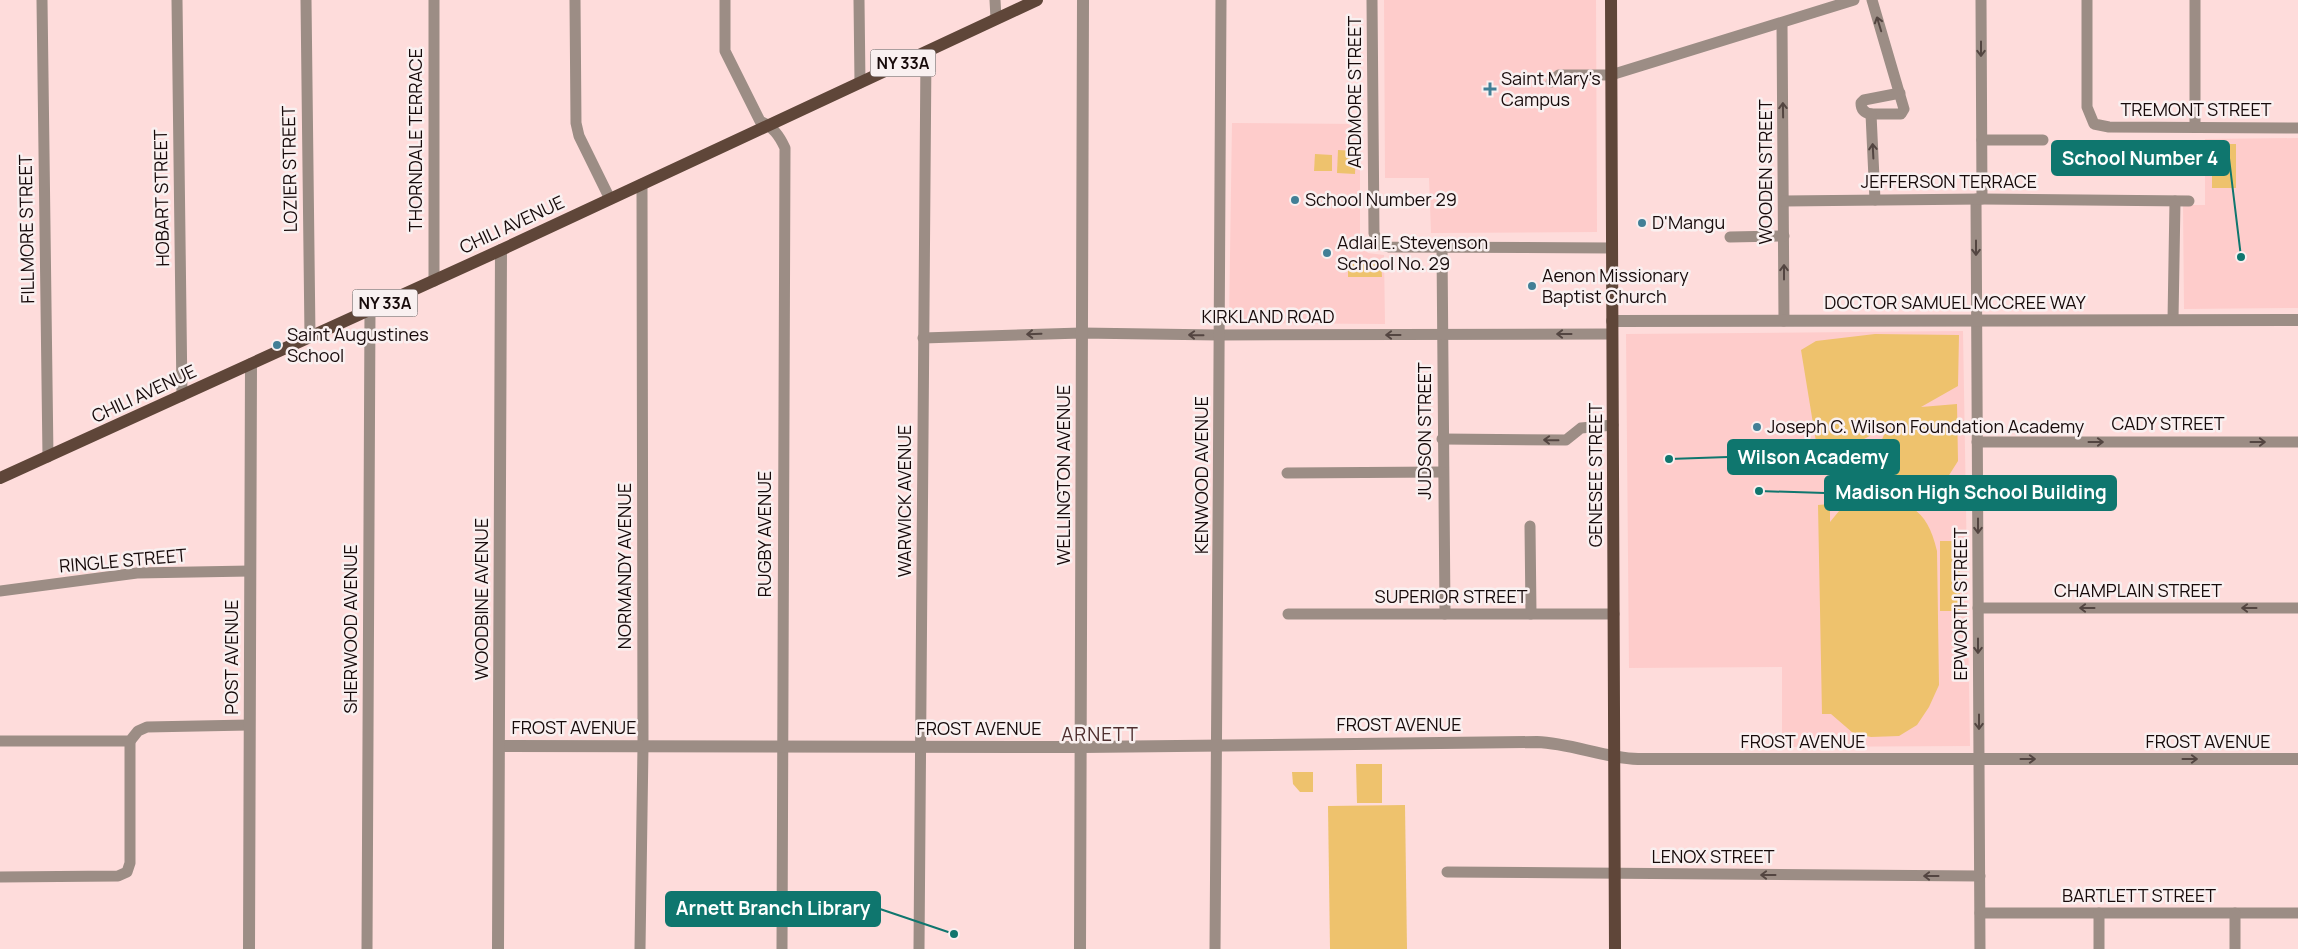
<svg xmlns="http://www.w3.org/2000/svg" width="2298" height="949" font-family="Manrope,sans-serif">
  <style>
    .built { fill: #fecccb }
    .green { fill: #eec26d }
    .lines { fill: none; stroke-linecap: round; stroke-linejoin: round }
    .minor { stroke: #9c8d85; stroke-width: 11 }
    .tertiary { stroke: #9c8d85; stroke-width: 12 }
    .primary { stroke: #5f4639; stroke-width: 12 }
    .oneway { stroke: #534541 }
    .poi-dot { fill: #427f96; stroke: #f9f0f0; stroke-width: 2 }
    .labels { text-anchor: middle; stroke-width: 5; stroke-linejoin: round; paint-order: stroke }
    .shield { fill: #f9f0f0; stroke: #5b4f4f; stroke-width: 1 }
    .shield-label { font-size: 16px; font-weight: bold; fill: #170a0a }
    .poi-label { font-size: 18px; fill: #170a0a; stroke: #f9f0f0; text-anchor: start }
    .street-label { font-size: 18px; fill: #170a0a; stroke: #f9f0f0 }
    .neighbourhood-label { font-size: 19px; letter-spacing: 1px; fill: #4f2f2f; stroke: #f9f0f0 }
    .leader { fill: none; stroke: #0f766e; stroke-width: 2 }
    .callout-dot { fill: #0f766e; stroke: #f9f0f0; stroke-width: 2 }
    .callout { fill: #0f766e; stroke: #0f766e; stroke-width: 2 }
    .callout-label { font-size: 19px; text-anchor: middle; font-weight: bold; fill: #fff }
  </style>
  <rect width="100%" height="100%" fill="#fedcdb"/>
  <g class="built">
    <polygon points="1384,0 1596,0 1597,232 1431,233 1429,178 1385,178"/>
    <polygon points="1232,123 1360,124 1360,244 1368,253 1384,255 1385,324 1229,323"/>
    <polygon points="2298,138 2298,308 2184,309 2183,205 2205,205 2205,139"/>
    <polygon points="1963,331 1970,746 1782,747 1782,667 1629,668 1626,334"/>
  </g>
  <g class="green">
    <rect x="2212" y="144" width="24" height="44"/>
    <polygon points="1338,150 1356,151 1355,174 1337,173"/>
    <polygon points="1315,154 1332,155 1332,171 1314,171"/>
    <polygon points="1348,260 1381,260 1382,277 1348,277"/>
    <polygon points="1875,334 1959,335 1958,386 1921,407 1957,404 1958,461 1946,480 1880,481 1879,446 1888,426 1844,450 1818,454 1801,350 1816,341"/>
    <path d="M 1876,496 C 1914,503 1928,513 1937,551 L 1939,685 L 1929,707 L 1917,725 L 1899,736 L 1871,737 L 1853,733 L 1831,714 L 1822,714 L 1818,505 L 1830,504 L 1830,522 L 1844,505 Z"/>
    <rect x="1940" y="541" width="20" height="70"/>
    <polygon points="1356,764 1382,764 1382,803 1357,803"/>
    <polygon points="1292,772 1313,772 1313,792 1300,792 1293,784"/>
    <polygon points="1405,805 1407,949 1330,949 1328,806"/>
  </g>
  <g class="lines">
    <g class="minor">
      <polyline points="42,0 48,457"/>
      <polyline points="177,0 182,396"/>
      <polyline points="306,0 310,337"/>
      <polyline points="575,0 576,123 579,136 610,199"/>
      <path d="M 725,0 L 725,51 L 760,121 C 773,127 779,135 785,148 L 782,949"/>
      <polyline points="859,0 860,83"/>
      <polyline points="995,0 996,19"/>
      <polyline points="1372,0 1374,233 1378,244 1389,247 1612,248"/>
      <polyline points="1872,0 1904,109 1901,114 1871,114 1875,200"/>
      <polyline points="1981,0 1982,199"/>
      <polyline points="2087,0 2087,107 2094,124 2109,127 2298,128"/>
      <polyline points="2195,0 2195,127"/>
      <polyline points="1782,23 1784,321"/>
      <polyline points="1551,82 1559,75 1611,75 1854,0"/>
      <path d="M 1871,114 C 1865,113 1861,110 1861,103 L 1864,100 L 1900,93"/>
      <polyline points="1982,140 2043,140"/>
      <polyline points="1976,199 1980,949"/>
      <polyline points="1784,201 1982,199 2189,201"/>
      <polyline points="1730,237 1784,236"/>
      <polyline points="1442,247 1445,614"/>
      <polyline points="434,281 434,0"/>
      <polyline points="2173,320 2175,201"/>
      <polyline points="923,338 1081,333 1218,335 1612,334"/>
      <polyline points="1442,439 1566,440 1581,428 1613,425"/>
      <polyline points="1977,442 2298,442"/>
      <polyline points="1287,473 1442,472"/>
      <polyline points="1530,526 1531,614"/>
      <polyline points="0,591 137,573 250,571"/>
      <polyline points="1978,608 2298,608"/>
      <polyline points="1288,614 1614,614"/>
      <polyline points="0,741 130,741 138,731 147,727 249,725"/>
      <polyline points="1447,872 1980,876"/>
      <polyline points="0,877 118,876 127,872 130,863 130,741"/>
      <polyline points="1980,913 2298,913"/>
      <polyline points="2235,913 2235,949"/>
      <polyline points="367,949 370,310"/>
      <polyline points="640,949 643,746 642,184"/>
      <polyline points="919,949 926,52"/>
      <path d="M 1215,949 C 1219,633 1218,316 1221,0"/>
      <polyline points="2099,949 2099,913"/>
    </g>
    <g class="tertiary">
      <polyline points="1612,321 2298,320"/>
      <path d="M 499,746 L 1082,747 L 1537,742 C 1571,743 1604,758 1638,759 L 2298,759"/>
      <polyline points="249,949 251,364"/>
      <polyline points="498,949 501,250"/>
      <polyline points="1080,949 1083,0"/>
    </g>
    <g class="primary">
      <polyline points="1611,0 1615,949"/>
      <polyline points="0,478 501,250 1037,0"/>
    </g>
  </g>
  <defs><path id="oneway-shaft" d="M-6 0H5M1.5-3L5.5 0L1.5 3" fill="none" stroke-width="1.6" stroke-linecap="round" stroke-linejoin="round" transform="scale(1.25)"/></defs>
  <g class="oneway">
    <use href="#oneway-shaft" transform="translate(1879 24) rotate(-107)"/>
    <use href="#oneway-shaft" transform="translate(1981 49) rotate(90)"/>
    <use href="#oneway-shaft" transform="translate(1783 110) rotate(-91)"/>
    <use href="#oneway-shaft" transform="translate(1873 151) rotate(-93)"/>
    <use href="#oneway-shaft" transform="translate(1976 248) rotate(90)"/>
    <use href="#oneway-shaft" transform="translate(1784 272) rotate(-90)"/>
    <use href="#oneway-shaft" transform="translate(1034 334) rotate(178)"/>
    <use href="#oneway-shaft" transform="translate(1564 334) rotate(180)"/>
    <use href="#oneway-shaft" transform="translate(1196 335) rotate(-179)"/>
    <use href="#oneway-shaft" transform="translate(1393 335) rotate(180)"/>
    <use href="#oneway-shaft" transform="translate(1551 440) rotate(-179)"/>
    <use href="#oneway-shaft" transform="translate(2096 442)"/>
    <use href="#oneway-shaft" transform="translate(2258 442)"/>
    <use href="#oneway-shaft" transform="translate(1978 526) rotate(90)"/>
    <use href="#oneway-shaft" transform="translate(2087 608) rotate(-180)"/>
    <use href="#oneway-shaft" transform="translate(2249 608) rotate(-180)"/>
    <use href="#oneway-shaft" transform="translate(1978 646) rotate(90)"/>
    <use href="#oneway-shaft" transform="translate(1979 722) rotate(90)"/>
    <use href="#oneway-shaft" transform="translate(2028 759)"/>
    <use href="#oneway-shaft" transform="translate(2190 759)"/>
    <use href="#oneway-shaft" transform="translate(1768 875) rotate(-180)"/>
    <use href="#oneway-shaft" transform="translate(1931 876) rotate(-180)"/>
  </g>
  <g class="poi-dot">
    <path d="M1487.5 81.5h5v5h5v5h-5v5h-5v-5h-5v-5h5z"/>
    <circle cx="1295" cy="200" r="5"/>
    <circle cx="1642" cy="223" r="5"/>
    <circle cx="1327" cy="253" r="5"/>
    <circle cx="1532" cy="286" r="5"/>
    <circle cx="277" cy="345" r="5"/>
    <circle cx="1757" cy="427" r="5"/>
  </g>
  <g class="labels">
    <g class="shield">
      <rect x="870.5" y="49.5" width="65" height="27" rx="4"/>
      <rect x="352.5" y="289.5" width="65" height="27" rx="4"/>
    </g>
    <g class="shield-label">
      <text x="903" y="69">NY 33A</text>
      <text x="385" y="309">NY 33A</text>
    </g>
    <g class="poi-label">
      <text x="1501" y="85">Saint Mary's<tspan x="1501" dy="21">Campus</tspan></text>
      <text x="1305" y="206">School Number 29</text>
      <text x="1652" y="229">D'Mangu</text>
      <text x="1337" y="249">Adlai E. Stevenson<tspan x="1337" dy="21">School No. 29</tspan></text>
      <text x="1542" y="282">Aenon Missionary<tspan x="1542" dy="21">Baptist Church</tspan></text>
      <text x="287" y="341">Saint Augustines<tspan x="287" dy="21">School</tspan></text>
      <text x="1767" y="433">Joseph C. Wilson Foundation Academy</text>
    </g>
    <g class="street-label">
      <text transform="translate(1355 92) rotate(-90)" y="6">ARDMORE STREET</text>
      <text x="2196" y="116">TREMONT STREET</text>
      <text transform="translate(416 140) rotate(-90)" y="6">THORNDALE TERRACE</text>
      <text transform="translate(290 169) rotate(-91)" y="6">LOZIER STREET</text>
      <text transform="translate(1766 172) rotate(-90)" y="6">WOODEN STREET</text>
      <text x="1949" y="188">JEFFERSON TERRACE</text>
      <text transform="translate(162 198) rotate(-91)" y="6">HOBART STREET</text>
      <text transform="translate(512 225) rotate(-25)" y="6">CHILI AVENUE</text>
      <text transform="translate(27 229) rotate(-91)" y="6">FILLMORE STREET</text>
      <text x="1955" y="309">DOCTOR SAMUEL MCCREE WAY</text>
      <text x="1268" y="323">KIRKLAND ROAD</text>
      <text transform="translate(144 394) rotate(-25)" y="6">CHILI AVENUE</text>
      <text x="2168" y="430">CADY STREET</text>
      <text transform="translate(1425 431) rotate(-90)" y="6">JUDSON STREET</text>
      <text transform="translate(1064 475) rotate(-90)" y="6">WELLINGTON AVENUE</text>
      <text transform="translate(1202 475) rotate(-90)" y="6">KENWOOD AVENUE</text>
      <text transform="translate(1596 475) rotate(-90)" y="6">GENESEE STREET</text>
      <text transform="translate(905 501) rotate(-90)" y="6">WARWICK AVENUE</text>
      <text transform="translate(765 534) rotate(-90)" y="6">RUGBY AVENUE</text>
      <text transform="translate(123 561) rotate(-5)" y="6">RINGLE STREET</text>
      <text transform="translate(625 566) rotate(-90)" y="6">NORMANDY AVENUE</text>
      <text x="2138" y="597">CHAMPLAIN STREET</text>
      <text x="1451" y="603">SUPERIOR STREET</text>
      <text transform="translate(482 599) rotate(-90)" y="6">WOODBINE AVENUE</text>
      <text transform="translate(1961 604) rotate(-90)" y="6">EPWORTH STREET</text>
      <text transform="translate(351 629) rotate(-90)" y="6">SHERWOOD AVENUE</text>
      <text transform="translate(232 657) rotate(-90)" y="6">POST AVENUE</text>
      <text x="1399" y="731">FROST AVENUE</text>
      <text x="574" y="734">FROST AVENUE</text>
      <text x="979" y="735">FROST AVENUE</text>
      <text x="1803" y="748">FROST AVENUE</text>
      <text x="2208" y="748">FROST AVENUE</text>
      <text x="1713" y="863">LENOX STREET</text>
      <text x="2139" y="902">BARTLETT STREET</text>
    </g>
    <g class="neighbourhood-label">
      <text x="1100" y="741">ARNETT</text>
    </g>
  </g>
  <path class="leader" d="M2241 257L2229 158M1669 459L1728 457M1759 491L1825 493M954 934L880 909"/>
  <g class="callout-dot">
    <circle cx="2241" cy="257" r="5"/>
    <circle cx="1669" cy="459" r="5"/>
    <circle cx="1759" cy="491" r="5"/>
    <circle cx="954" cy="934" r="5"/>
  </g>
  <g class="callout">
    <rect x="2052" y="141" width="177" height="34" rx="5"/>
    <rect x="1728" y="440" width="171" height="34" rx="5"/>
    <rect x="1825" y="476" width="291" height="34" rx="5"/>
    <rect x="666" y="892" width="214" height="34" rx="5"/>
  </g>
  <g class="callout-label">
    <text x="2140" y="165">School Number 4</text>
    <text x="1813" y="464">Wilson Academy</text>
    <text x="1971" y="499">Madison High School Building</text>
    <text x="773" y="915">Arnett Branch Library</text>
  </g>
</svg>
